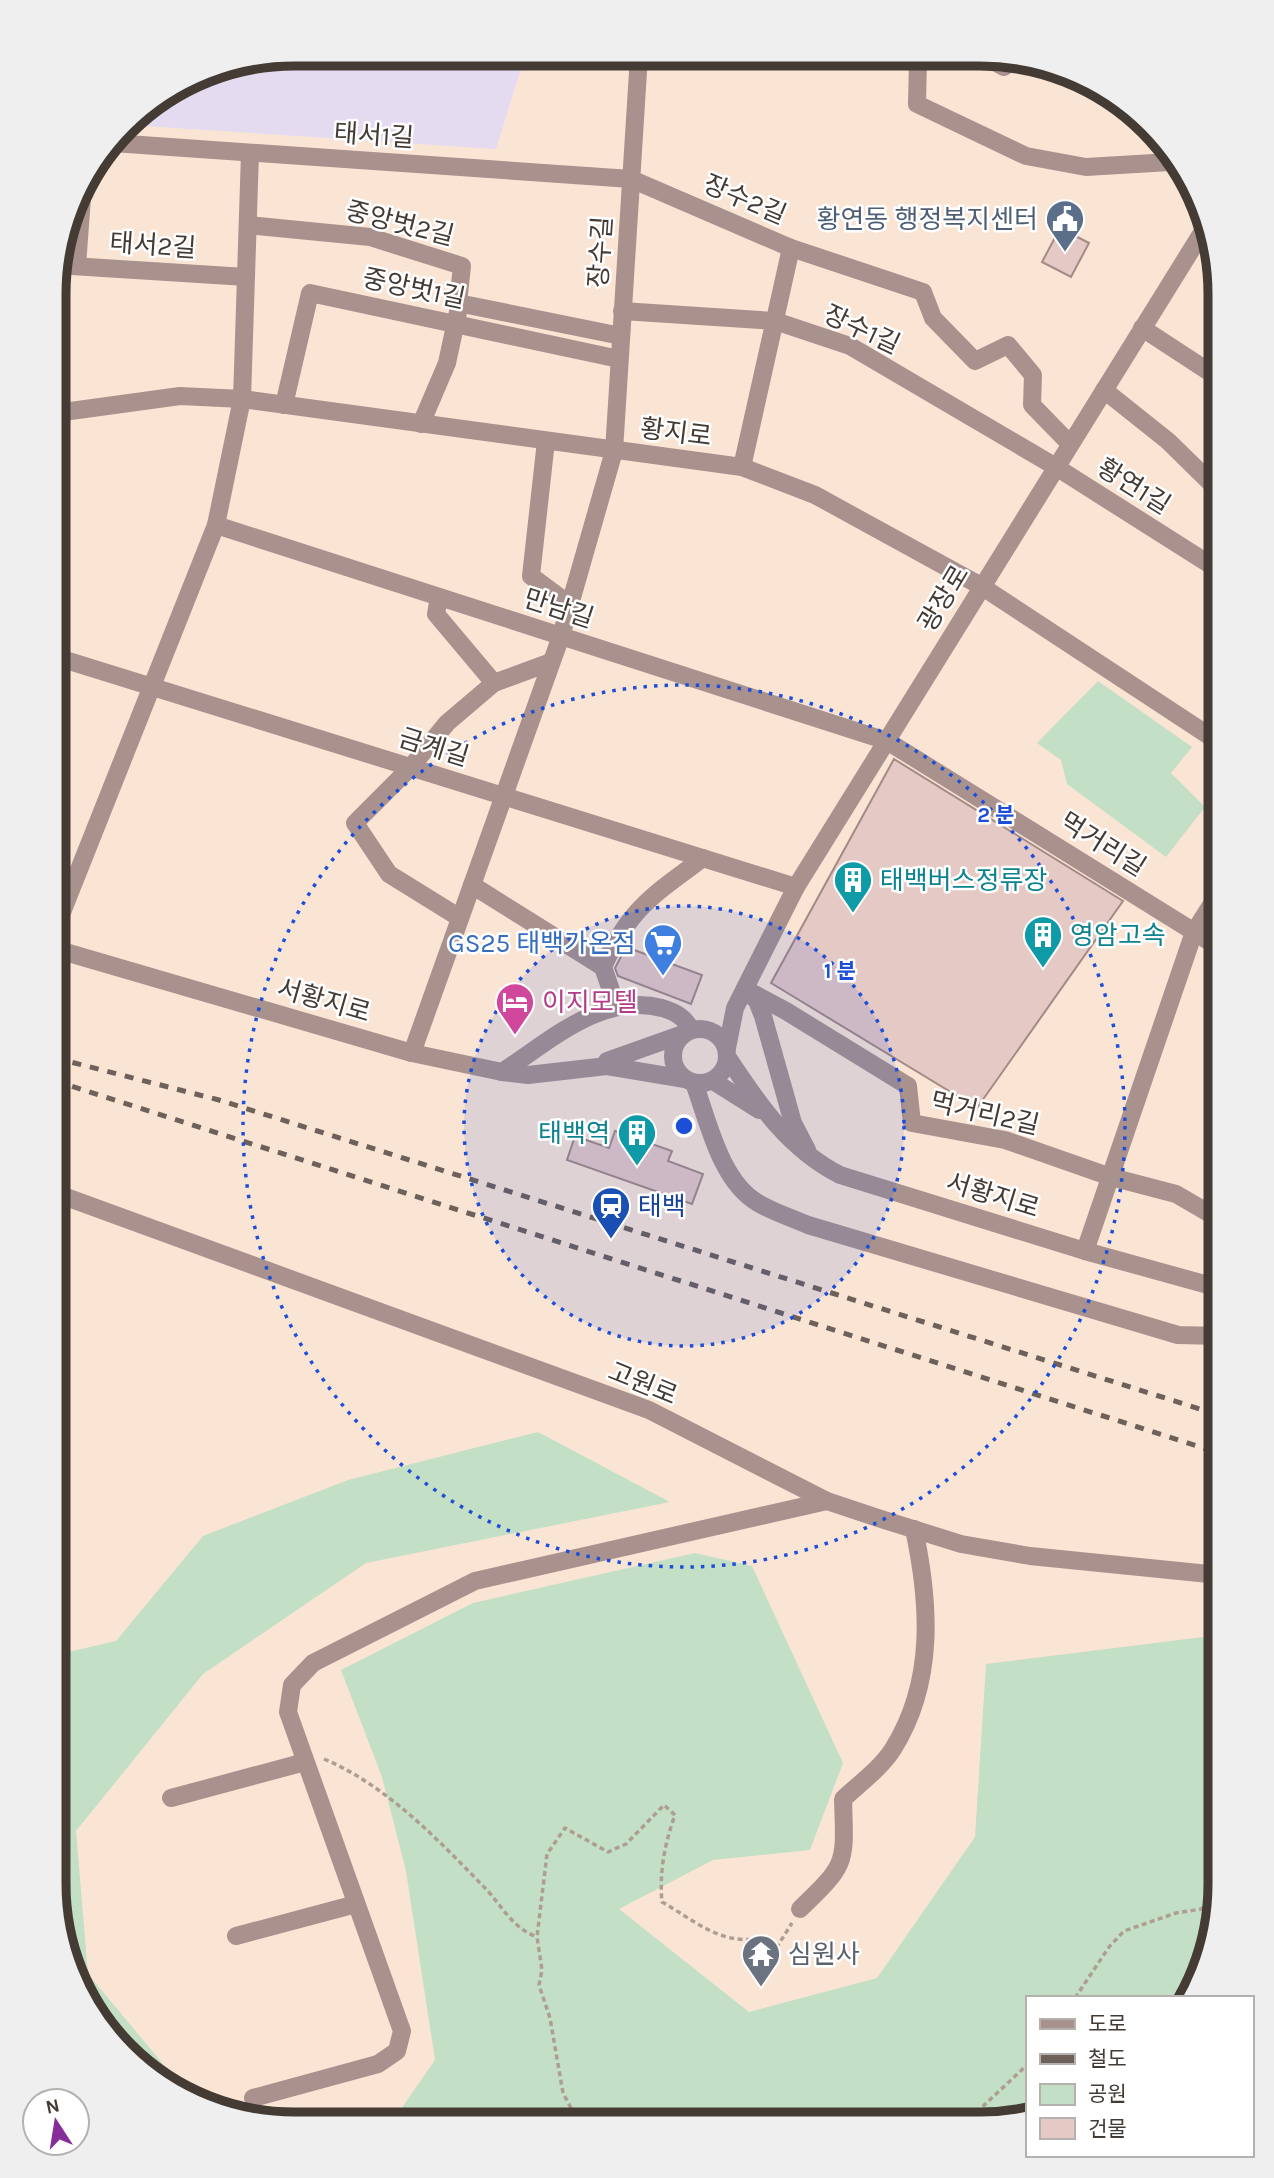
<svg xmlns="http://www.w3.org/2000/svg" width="1274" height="2178" font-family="Karla,'Noto Sans KR',sans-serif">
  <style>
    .education { fill: #e4dbf0 }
    .green { fill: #c3dfc6 }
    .building { fill: #e5c9c4; stroke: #a38a85; stroke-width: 2 }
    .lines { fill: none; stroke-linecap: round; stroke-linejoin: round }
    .path { stroke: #ae9e92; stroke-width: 3.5; stroke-dasharray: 5 3.5; stroke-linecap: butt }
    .minor { stroke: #a9928e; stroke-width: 18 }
    .rail { stroke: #6d6159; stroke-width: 5; stroke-dasharray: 9 9; stroke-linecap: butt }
    .ring { fill: none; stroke: #1d4ed8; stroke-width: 3.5; stroke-dasharray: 3.5 7 }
    .labels { text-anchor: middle; stroke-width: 5; stroke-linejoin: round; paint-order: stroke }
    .street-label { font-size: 26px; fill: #443b35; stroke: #fff }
    .service-label { font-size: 26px; fill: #4e5e75; stroke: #fff; text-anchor: end }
    .culture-label { font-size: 26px; fill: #0d838f; stroke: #fff; text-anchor: start }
    .shop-label { font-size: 26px; fill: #366cbe; stroke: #fff; text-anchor: end }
    .hotel-label { font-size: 26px; fill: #b23c85; stroke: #fff; text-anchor: start }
    .transit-label { font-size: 26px; fill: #164399; stroke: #fff; text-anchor: start }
    .worship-label { font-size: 26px; fill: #5b616d; stroke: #fff; text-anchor: start }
    .rim { fill: none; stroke: #443b35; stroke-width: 9 }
    .centre { fill: #1d4ed8; stroke: #fff; stroke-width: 3.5 }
    .ring-label { font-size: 21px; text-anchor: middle; font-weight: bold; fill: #1d4ed8; stroke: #fff; stroke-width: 5; stroke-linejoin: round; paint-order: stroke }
  </style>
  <rect width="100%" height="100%" fill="#fae5d5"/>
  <polygon class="education" points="295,54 525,56 496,149 128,125 136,114 203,72"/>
  <g class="green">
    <polygon points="1098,681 1192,747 1171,773 1205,807 1166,857 1067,784 1061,760 1037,743"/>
    <polygon points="538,1432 670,1502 366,1563 203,1674 76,1831 88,1974 183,2088 148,2074 95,2017 67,1961 54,1883 55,1655 116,1641 203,1536 348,1480"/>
    <polygon points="695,1553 752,1566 843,1763 810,1850 713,1860 619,1909 749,2012 877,1978 975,1837 986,1664 1219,1635 1219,1899 1202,1975 1188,1998 1027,1998 1027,2116 979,2124 392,2122 435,2060 406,1871 382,1777 341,1670 473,1603"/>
  </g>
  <g class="building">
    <polygon points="1060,228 1089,243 1071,277 1042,262"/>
    <polygon points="894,759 1123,901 977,1108 771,983"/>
    <polygon points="626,947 702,975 691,1004 618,976 615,968"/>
    <polygon points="615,1131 672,1151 668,1161 703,1174 692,1204 567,1160 575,1136 609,1148"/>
  </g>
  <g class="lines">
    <g class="path">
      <path d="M 324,1759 C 388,1786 439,1841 487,1890 C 503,1908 513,1928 537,1937"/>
      <polyline points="1075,1998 1109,1947 1124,1931 1176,1913 1201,1909 1219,1897"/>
      <path d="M 579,2123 L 563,2093 L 550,2018 L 539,1985 L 542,1970 L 537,1937 L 547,1854 L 565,1828 L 608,1852 L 626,1844 L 664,1805 L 675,1815 C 665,1842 659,1873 662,1902 C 682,1913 704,1931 727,1937 C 749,1943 753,1934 775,1950 L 792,1923"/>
      <polyline points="964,2124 1027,2065"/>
    </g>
    <g class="minor">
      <polyline points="918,58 917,104 1026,156 1086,167 1170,162"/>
      <polyline points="989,59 1004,67"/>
      <polyline points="113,143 631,179 791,248 923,292 933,318 975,361 1008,345 1033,375 1032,405 1070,444"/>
      <polyline points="248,225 370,237 462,266 458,303 621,336"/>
      <polyline points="56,265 246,277"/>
      <polyline points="77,266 83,184"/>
      <polyline points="622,311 775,321 850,346 1056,467 1220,571"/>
      <polyline points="1142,328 1220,379"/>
      <polyline points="1104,390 1168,441 1220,492"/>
      <polyline points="284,405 310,293 619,359"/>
      <polyline points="56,413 180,396 242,399 742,467 815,495 981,586 1220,743"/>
      <polyline points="421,424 447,363 458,312"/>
      <polyline points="546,441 531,576 570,605"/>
      <polyline points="742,467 791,248"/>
      <polyline points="216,525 887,741 1220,948"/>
      <polyline points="439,597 436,614 494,683"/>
      <polyline points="56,657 796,887"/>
      <polyline points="472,885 603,967"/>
      <polyline points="460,918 389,874 355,823 411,767 447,723 494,683 551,662"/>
      <polyline points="55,930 216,525 242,399 250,153"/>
      <polyline points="55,949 412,1053 502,1072 528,1075 607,1066 685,1079"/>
      <polyline points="745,989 786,1011 908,1086 912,1123 1005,1140 1111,1177 1176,1194 1219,1219"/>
      <polyline points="750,994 757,1001 763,1016 793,1123 807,1150"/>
      <path d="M 616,1005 L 603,967 C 630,908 653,895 703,858"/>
      <circle cx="700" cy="1056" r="27"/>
      <polyline points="727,1048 735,1008 796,887 1208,223"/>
      <polyline points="412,1053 561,636 614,451 639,56"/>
      <path d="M 728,1058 C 759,1105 789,1149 840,1175 L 1085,1251 L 1219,1288"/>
      <polyline points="607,1061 683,1034"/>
      <path d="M 502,1072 C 550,1041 602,992 662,1008 C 675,1012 685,1017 691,1030"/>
      <polyline points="713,1081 759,1110"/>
      <path d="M 694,1083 C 708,1120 720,1181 758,1203 C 773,1212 792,1218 808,1225 L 1178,1335 L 1219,1336"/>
      <polyline points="55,1193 649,1410 827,1501 881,1519 961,1544 1030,1556 1219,1575"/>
      <polyline points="1085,1251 1194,932 1220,891"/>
      <polyline points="171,1798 305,1762"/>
      <path d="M 800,1909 C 848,1863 845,1864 843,1799 C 859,1784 881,1768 893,1749 C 935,1682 930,1604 914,1529"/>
      <polyline points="236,1936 356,1904"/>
      <polyline points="253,2098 378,2064 397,2051 402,2031 288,1712 292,1685 313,1663 475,1581 827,1501"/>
    </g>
    <g class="rail">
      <polyline points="55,1058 219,1100 1219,1415"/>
      <polyline points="55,1081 1219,1453"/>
    </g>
  </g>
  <circle cx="684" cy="1126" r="220" fill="#1d4ed8" fill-opacity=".12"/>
  <g class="ring">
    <circle cx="684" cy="1126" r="220"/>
    <circle cx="684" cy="1126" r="441"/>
  </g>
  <defs>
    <g id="civic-pin" transform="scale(2.0125)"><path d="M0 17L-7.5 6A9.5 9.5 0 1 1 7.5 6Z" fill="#5c6f8a" stroke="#fff"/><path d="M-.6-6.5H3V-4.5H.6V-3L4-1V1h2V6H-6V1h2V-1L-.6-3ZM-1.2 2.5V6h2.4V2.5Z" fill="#fff"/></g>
    <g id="building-pin" transform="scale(2.0125)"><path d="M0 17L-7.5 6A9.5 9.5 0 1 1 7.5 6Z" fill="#0f9aa8" stroke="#fff"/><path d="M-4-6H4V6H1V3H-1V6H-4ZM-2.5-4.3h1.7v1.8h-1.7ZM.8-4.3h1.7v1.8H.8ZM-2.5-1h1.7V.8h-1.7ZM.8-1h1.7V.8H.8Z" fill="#fff"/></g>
    <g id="supermarket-pin" transform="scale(2.0125)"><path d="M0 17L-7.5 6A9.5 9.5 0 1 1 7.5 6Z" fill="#3f7fe0" stroke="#fff"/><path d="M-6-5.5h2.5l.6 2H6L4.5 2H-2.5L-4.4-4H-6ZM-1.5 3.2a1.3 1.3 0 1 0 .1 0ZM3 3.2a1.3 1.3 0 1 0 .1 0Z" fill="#fff"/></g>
    <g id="hotel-pin" transform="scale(2.0125)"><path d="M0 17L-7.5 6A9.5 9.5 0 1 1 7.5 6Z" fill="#d1479c" stroke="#fff"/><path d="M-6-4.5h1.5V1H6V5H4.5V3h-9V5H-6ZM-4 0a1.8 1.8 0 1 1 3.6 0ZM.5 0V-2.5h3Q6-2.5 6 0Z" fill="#fff"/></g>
    <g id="station-pin" transform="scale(2.0125)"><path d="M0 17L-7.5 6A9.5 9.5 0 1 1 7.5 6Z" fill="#1a4fb4" stroke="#fff"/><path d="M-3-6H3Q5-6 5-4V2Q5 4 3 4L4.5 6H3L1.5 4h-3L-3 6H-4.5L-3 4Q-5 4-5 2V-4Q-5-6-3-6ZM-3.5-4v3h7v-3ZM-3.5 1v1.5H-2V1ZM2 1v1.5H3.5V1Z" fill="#fff"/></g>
    <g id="temple-pin" transform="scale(2.0125)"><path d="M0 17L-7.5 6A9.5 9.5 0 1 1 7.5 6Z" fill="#6b7280" stroke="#fff"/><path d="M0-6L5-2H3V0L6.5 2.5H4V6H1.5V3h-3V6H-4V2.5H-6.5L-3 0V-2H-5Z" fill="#fff"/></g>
  </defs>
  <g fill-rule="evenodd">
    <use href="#civic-pin" x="1065" y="219"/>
    <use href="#building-pin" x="853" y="880"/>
    <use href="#building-pin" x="1043" y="935"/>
    <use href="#supermarket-pin" x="663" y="943"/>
    <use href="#hotel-pin" x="515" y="1002"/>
    <use href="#building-pin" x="637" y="1133"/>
    <use href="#station-pin" x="611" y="1206"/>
    <use href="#temple-pin" x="761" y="1954"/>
  </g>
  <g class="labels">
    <g class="street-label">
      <text transform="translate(374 135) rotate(4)" y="9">태서1길</text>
      <text transform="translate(745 199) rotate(23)" y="9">장수2길</text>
      <text transform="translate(400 223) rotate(14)" y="9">중앙벗2길</text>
      <text transform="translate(153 245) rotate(4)" y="9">태서2길</text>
      <text transform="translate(600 252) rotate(-86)" y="9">장수길</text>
      <text transform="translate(414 288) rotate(12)" y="9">중앙벗1길</text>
      <text transform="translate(862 329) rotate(25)" y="9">장수1길</text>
      <text transform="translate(676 432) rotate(7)" y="9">황지로</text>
      <text transform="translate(1134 486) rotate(32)" y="9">황연1길</text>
      <text transform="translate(943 598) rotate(-59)" y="9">광장로</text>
      <text transform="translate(559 608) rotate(18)" y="9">만남길</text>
      <text transform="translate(434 747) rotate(17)" y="9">금계길</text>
      <text transform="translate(1103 844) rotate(32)" y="9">먹거리길</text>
      <text transform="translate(324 1000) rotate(16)" y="9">서황지로</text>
      <text transform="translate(985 1113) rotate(13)" y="9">먹거리2길</text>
      <text transform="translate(993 1195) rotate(17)" y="9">서황지로</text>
      <text transform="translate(643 1383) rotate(22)" y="9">고원로</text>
    </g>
    <g class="service-label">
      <text x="1038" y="228">황연동 행정복지센터</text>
    </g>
    <g class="culture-label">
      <text x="880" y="889">태백버스정류장</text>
      <text x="1070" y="944">영암고속</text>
      <text x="610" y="1142" text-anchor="end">태백역</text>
    </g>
    <g class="shop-label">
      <text x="636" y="952">GS25 태백가온점</text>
    </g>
    <g class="hotel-label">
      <text x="542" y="1011">이지모텔</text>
    </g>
    <g class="transit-label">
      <text x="638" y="1215">태백</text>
    </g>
    <g class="worship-label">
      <text x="788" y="1963">심원사</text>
    </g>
  </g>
  <path d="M0 0H1274V2178H0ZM294 66H980A228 228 0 0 1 1208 294V1884A228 228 0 0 1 980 2112H294A228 228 0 0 1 66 1884V294A228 228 0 0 1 294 66Z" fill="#f0efef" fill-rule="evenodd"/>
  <path class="rim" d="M294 66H980A228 228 0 0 1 1208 294V1884A228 228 0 0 1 980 2112H294A228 228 0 0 1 66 1884V294A228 228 0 0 1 294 66Z"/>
  <circle cx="684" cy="1126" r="10" class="centre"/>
  <g class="ring-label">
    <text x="996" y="822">2 분</text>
    <text x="840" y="978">1 분</text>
  </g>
  <rect x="1026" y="1996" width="228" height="161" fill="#ffffff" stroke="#b4b1ae" stroke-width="2"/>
  <rect x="1040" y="2019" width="35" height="10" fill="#a9928e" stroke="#b4b1ae" stroke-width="2"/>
  <text x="1088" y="2031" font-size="21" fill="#443b35">도로</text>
  <rect x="1040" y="2054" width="35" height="10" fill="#6d6159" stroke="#b4b1ae" stroke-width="2"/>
  <text x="1088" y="2066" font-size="21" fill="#443b35">철도</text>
  <rect x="1040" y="2084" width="35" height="21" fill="#c3dfc6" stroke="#b4b1ae" stroke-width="2"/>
  <text x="1088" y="2101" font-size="21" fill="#443b35">공원</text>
  <rect x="1040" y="2118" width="35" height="21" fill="#e5c9c4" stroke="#b4b1ae" stroke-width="2"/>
  <text x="1088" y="2136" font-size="21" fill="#443b35">건물</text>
  <g transform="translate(56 2122) rotate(348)"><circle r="33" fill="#ffffff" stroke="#b4b1ae" stroke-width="2"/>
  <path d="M0-5L12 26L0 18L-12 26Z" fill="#862d99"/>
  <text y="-10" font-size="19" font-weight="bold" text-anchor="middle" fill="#443b35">N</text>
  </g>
</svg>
